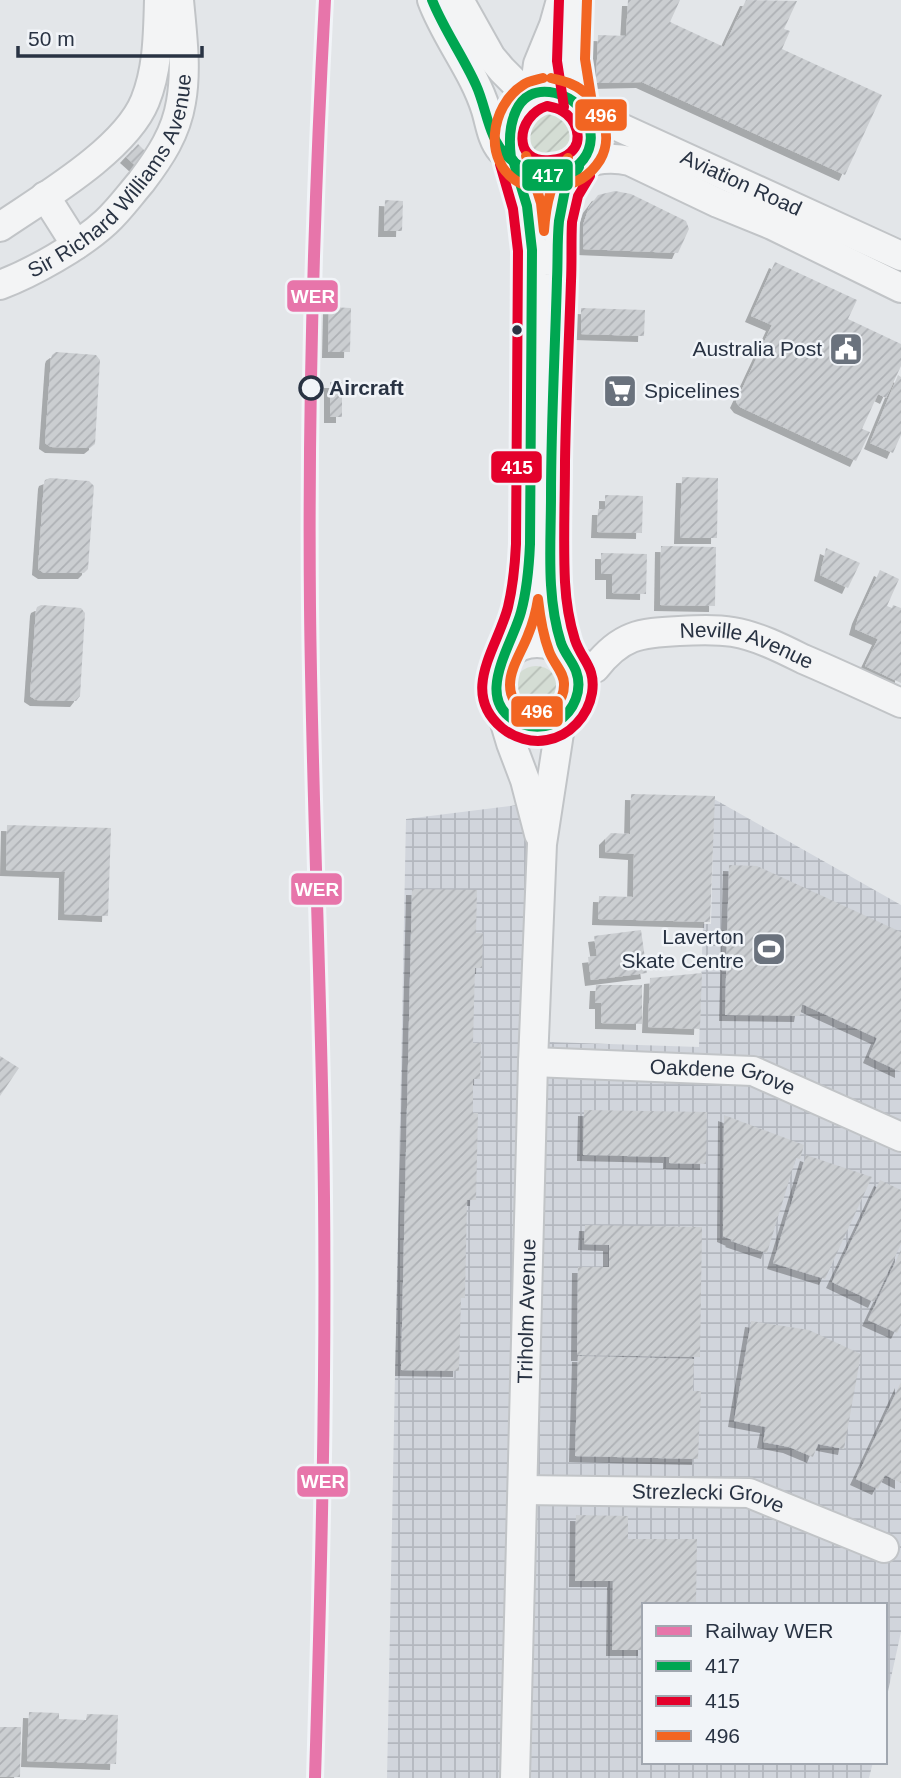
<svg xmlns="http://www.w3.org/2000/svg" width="901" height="1778" font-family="Arial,sans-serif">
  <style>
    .industrial { fill: url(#industrial-grid) }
    .garden { fill: url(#garden-furrows) }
    .building { fill: url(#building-hatch); filter: url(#shadow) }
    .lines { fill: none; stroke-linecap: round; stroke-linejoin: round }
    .minor-casing { stroke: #c1c4c7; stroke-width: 32 }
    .minor { stroke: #f3f4f5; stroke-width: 28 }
    .bus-1-casing { stroke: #f1f4f8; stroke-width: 16 }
    .bus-2-casing { stroke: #f1f4f8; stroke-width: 16 }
    .bus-3-casing { stroke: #f1f4f8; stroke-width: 16 }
    .bus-1 { stroke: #00a651; stroke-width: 10 }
    .bus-2 { stroke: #e4002b; stroke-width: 10 }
    .bus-3 { stroke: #f26522; stroke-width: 10 }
    .rail-1-casing { stroke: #f1f4f8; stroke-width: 18 }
    .rail-1 { stroke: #e775aa; stroke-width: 12 }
    .bus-dot { fill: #293343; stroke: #f1f4f8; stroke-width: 2.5 }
    .stop-dot { fill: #f1f4f8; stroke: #293343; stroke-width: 3.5 }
    .labels { text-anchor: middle; stroke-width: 5; stroke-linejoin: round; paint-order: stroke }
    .street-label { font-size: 21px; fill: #293343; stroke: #f1f4f8 }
    .poi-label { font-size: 21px; fill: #293343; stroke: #f1f4f8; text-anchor: end }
    .stop-label { font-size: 21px; font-weight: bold; fill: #293343; stroke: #f1f4f8; text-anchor: start }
    .line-badge { stroke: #f1f4f8; stroke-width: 2.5 }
    .badge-label { font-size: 19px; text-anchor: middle; font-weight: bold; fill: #fff }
  </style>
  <defs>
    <pattern id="industrial-grid" width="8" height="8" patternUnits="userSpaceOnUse" patternTransform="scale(1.75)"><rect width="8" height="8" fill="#d1d5dc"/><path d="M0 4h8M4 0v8" fill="none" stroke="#b3b7be"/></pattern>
    <pattern id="garden-furrows" width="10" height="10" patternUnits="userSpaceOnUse" patternTransform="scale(1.75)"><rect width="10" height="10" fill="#d4ddd4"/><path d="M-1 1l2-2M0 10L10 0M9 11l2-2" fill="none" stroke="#b6beb7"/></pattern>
    <pattern id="building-hatch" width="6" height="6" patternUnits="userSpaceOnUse" patternTransform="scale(1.75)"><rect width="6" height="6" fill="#cbced1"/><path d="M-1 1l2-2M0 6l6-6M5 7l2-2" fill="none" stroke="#aeb1b5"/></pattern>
    <filter id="shadow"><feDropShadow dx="-6" dy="6" stdDeviation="0" flood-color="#0004"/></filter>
  </defs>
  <rect width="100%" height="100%" fill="#e3e6e9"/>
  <polygon class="industrial" points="714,799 901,905 901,1632 885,1705 885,1605 644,1605 644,1762 873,1762 869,1778 387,1778 406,819 557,800 549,1042 699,1047 703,924 711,924"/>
  <g class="garden">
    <circle cx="548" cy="135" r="24"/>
    <circle cx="536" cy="689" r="23"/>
  </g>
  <g class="building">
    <polygon points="628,0 680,0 670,22 724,47 746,0 797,1 784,29 790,31 782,49 882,95 845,175 642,82 596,83 598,35 626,36"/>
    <polygon points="138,144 148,154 136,166 126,157"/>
    <polygon points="615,191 631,194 686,221 689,229 678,253 583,249 583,225 589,207 598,195"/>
    <polygon points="385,200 403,201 402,231 384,231"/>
    <polygon points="775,262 857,300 848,319 901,344 901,366 886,398 878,394 862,429 870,432 856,461 740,407 736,402 772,325 751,316"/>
    <polygon points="329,307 351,308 350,352 328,352"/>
    <polygon points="581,308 645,310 644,336 581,334"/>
    <polygon points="56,352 96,355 100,360 95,444 90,448 51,447 45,443 51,358 52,355"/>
    <polygon points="898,375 901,377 901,435 893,453 870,443"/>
    <rect x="330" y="382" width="12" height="35"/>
    <polygon points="682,477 718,478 717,538 680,538"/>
    <polygon points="50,478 89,481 94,486 88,569 84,573 44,573 38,569 44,483 45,480"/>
    <polygon points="605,495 643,496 642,533 597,532 598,509 605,509"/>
    <polygon points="661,546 716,547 715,606 660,605"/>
    <polygon points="826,548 860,563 848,588 820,575"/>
    <polygon points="601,553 647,554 646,594 612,593 612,574 601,574"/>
    <polygon points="880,570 899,579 887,606 892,608 893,605 901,608 901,683 865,666 878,639 855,629 858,618"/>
    <polygon points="41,605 81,608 85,613 80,696 76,701 36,700 30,696 36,610 37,607"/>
    <polygon points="631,794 715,796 710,922 598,919 599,896 633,897 634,854 605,852 605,839 611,833 630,834"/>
    <polygon points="7,825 111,828 108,916 64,914 65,872 6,870"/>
    <polygon points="729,865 757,866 901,932 901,1072 869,1057 877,1038 802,1004 800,1016 725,1015"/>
    <polygon points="412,889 477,890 476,933 483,933 482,968 475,968 473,1043 481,1043 480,1079 473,1079 473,1113 478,1113 476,1200 467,1200 465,1298 461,1298 459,1371 401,1370"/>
    <polygon points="641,930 647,973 591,980 588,957 597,956 594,936"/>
    <polygon points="702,973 700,1029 648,1027 650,978"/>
    <polygon points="596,985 642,985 642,1024 601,1023 601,1003 595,1003"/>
    <polygon points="0,1056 19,1068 0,1096"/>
    <polygon points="584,1110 707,1112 706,1164 669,1163 669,1157 583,1155"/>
    <polygon points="724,1115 804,1145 800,1159 796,1158 767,1253 731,1241 732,1240 723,1236"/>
    <polygon points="806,1155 872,1177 825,1279 773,1263"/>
    <polygon points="880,1180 901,1190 901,1244 874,1302 832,1282"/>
    <polygon points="585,1225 702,1227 700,1357 577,1355 578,1267 609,1267 609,1245 584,1244"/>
    <polygon points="901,1250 901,1325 897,1333 868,1320"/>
    <polygon points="751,1321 809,1330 861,1354 844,1449 818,1444 813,1457 789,1447 763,1442 766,1427 734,1421"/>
    <polygon points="578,1356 694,1359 693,1391 701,1391 698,1459 575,1456"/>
    <polygon points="901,1382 901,1483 885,1475 878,1489 856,1479"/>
    <polygon points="576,1515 628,1516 628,1539 697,1539 696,1605 644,1605 644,1650 612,1650 613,1581 575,1581"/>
    <polygon points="29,1712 59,1713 59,1719 86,1720 87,1714 118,1715 116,1764 27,1761"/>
    <polygon points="0,1727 21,1727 20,1777 0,1777"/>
  </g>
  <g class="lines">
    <g class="minor-casing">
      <g id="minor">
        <path d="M 432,0 C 446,38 474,71 486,110 C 490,123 492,140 501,150 C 517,166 534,179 557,174 C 570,171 581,167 587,155 C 593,143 593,130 587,119 C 581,107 573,98 560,94 C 518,79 504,125 511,158"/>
        <polyline points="459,0 491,57 502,70 528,96"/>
        <polyline points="573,0 571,60 578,105"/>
        <polyline points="534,93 538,64 554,25 561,0"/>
        <path id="s1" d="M 581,108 L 608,122 L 901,256"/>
        <path d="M 580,165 C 597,158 612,157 630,161 L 718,203 L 772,225 L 901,288"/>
        <polyline points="45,196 76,245"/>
        <path d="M 0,227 C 44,197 125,150 145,101 C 158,69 158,34 159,0"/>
        <path id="s2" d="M 0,285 C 32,273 80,246 106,222 C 119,210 129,196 141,182 C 160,157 176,133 181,102 C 187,68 182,34 179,0"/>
        <circle cx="537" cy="685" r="42"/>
        <polyline points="565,654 554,614 550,576 553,361 558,275 560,210 567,185 579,167"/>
        <path id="s3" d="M 571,661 L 595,668 C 621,635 639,633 679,631 C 697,630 715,629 733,632 C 757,636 781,648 803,659 C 836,673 868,688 901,703"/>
        <path d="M 499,670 C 504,658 510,646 515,634 C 531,592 531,547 529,503 L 532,250 L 527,206 L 513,160"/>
        <polyline points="499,703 511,743 525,780 539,834"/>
        <path id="s4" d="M 533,1062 L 753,1071 L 901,1137"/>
        <path id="s5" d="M 523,1490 L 749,1493 L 884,1548"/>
        <path id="s6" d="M 515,1778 L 533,1062 L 542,844 L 561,720"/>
      </g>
    </g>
    <use href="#minor" class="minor"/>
    <g class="bus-1-casing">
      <g id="bus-1">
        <path d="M 432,0 C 444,30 463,56 476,85 C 487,109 488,139 508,157 C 517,165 528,173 541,175 C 577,180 604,148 584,114 C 578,103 568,96 555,93 C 514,84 507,127 511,158"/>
        <path d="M 513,160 L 527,206 L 532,250 L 530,544 C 529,567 527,590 521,612 C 512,646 470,703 522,724 C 533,728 547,728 558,721 C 574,711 583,690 576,671 C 572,661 565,654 561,643 C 546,596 551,545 551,496 C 551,424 555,352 557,279 C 558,260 557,241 559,221 L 565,190 L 579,167"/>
      </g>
    </g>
    <g class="bus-2-casing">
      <g id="bus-2">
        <polyline points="559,0 557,61 564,107"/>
        <path d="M 547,106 C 552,107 558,108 562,111 C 576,119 584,140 571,152 C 565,158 558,159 551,160 C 512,165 515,116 547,106 Z"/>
        <path d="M 500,164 L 513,209 L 518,251 L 516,544 C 515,565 513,586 508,607 C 498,647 459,692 502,728 C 514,738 532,743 547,740 C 570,736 588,716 592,693 C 596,667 582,661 575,640 C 569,621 566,601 565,582 C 563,542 565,501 565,461 C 566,400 569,341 571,281 C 572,261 571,242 572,222 L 578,196 L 590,176"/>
      </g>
    </g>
    <g class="bus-3-casing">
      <g id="bus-3">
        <polyline points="587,0 585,59 592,103"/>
        <path d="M 543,78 C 536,80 528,81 523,85 C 490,106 482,163 520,183 C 531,189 545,189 556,187 C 575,185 590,176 600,160 C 616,134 598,95 571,84 C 565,81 558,80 551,78"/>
        <path d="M 526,156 L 541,203 L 544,231 C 546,203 551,181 568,158"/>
        <path d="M 538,599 C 540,617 543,635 549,651 C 553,663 565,673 564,685 C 564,720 510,721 510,685 C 510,668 522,651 528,635 C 533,623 536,612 538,599 Z"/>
      </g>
    </g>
    <use href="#bus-1" class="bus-1"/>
    <use href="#bus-2" class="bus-2"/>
    <use href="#bus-3" class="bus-3"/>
    <g class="rail-1-casing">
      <path id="rail-1" d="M 315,1778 C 321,1584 326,1391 324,1197 C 322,1001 312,804 310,607 C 308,405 314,202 325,0"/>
    </g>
    <use href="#rail-1" class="rail-1"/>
  </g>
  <defs>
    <g id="civic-square" transform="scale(1.75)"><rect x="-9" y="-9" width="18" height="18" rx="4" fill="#6a727d" stroke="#f1f4f8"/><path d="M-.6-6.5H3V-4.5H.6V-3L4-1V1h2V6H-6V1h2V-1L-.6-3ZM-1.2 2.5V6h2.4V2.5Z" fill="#fff"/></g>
    <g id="supermarket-square" transform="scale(1.75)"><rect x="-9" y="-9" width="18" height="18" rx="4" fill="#6a727d" stroke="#f1f4f8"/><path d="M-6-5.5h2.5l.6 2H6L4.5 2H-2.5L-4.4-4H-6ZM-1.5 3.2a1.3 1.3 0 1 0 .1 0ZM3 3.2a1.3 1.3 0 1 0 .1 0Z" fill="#fff"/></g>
    <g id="stadium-square" transform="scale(1.75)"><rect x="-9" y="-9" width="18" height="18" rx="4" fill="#6a727d" stroke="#f1f4f8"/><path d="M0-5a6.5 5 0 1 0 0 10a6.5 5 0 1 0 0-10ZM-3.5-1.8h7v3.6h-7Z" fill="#fff"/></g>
  </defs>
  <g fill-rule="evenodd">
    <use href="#civic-square" x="846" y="349"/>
    <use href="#supermarket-square" x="620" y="391"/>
    <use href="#stadium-square" x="769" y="949"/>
  </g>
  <circle class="bus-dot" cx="517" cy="330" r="6"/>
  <circle class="stop-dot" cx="311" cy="388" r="11"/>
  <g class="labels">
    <g class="street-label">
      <text dy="7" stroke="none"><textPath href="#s2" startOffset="164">Sir Richard Williams Avenue</textPath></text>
      <text dy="7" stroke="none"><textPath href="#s1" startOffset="177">Aviation Road</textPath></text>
      <text dy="7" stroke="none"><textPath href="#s3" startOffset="191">Neville Avenue</textPath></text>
      <text dy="7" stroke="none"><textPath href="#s4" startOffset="191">Oakdene Grove</textPath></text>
      <text dy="7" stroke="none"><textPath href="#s6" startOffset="467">Triholm Avenue</textPath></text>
      <text dy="7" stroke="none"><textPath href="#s5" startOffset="186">Strezlecki Grove</textPath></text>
    </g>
    <g class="poi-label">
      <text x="822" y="356">Australia Post</text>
      <text x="644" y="398" text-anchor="start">Spicelines</text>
      <text x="744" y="944">Laverton<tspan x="744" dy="24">Skate Centre</tspan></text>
    </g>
    <g class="stop-label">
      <text x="329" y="395">Aircraft</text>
    </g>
  </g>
  <g class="line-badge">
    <rect x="574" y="98" width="54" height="34" rx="7" fill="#f26522"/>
    <rect x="521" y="158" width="53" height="34" rx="7" fill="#00a651"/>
    <rect x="286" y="279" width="53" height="34" rx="7" fill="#e775aa"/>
    <rect x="490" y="450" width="53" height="34" rx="7" fill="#e4002b"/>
    <rect x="510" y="695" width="54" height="33" rx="7" fill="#f26522"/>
    <rect x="290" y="872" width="53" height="34" rx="7" fill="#e775aa"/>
    <rect x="296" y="1465" width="53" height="33" rx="7" fill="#e775aa"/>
  </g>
  <g class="badge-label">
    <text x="601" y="122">496</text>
    <text x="548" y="182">417</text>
    <text x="313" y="303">WER</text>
    <text x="517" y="474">415</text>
    <text x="537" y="718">496</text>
    <text x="317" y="896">WER</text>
    <text x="323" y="1488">WER</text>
  </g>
  <rect x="642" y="1603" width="245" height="161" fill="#f1f4f8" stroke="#a1a7b0" stroke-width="2"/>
  <rect x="656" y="1626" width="35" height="10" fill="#e775aa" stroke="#a1a7b0" stroke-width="2"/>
  <text x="705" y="1638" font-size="21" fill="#293343">Railway WER</text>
  <rect x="656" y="1661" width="35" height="10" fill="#00a651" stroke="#a1a7b0" stroke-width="2"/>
  <text x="705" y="1673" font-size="21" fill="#293343">417</text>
  <rect x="656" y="1696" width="35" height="10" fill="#e4002b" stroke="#a1a7b0" stroke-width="2"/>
  <text x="705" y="1708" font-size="21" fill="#293343">415</text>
  <rect x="656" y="1731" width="35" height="10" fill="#f26522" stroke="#a1a7b0" stroke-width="2"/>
  <text x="705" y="1743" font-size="21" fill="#293343">496</text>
  <path d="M18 46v10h184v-10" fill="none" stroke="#293343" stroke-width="3.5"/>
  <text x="28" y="46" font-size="21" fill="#293343" stroke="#f1f4f8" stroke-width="5" paint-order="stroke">50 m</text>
</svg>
